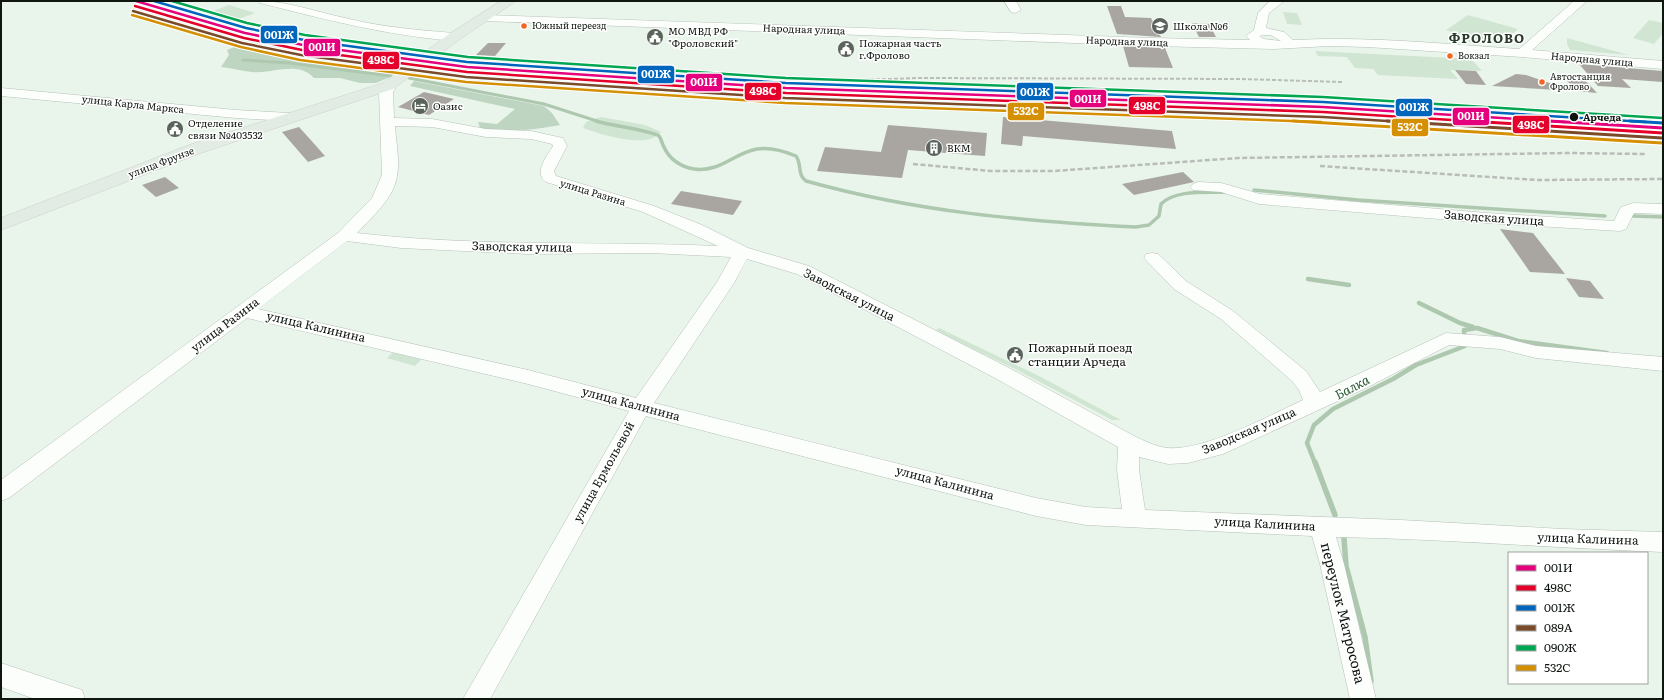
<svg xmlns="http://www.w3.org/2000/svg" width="1664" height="700" font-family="Literata,serif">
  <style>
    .green { fill: #d1e5d3 }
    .forest { fill: #bed6c1 }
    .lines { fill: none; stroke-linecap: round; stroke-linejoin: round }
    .stream-far3 { stroke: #aec8b0; stroke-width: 3 }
    .stream-far2 { stroke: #aec8b0; stroke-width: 3.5 }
    .stream-far1 { stroke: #aec8b0; stroke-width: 4.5 }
    .stream { stroke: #aec8b0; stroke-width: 5.5 }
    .building { fill: #a9a6a1 }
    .minor-casing { stroke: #b6c0b7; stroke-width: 1 }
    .major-casing { stroke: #ccd1cd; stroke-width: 1 }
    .minor { fill: #fcfefc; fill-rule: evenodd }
    .major { fill: #e2ece4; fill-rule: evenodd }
    .rail-far1 { stroke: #b9bdba; stroke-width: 2; stroke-dasharray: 4 2; stroke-linecap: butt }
    .rail { stroke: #b9bdba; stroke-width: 2.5; stroke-dasharray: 5 2.5; stroke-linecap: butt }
    .rail-1-far1-casing { stroke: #fff; stroke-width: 4.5 }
    .rail-1-casing { stroke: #fff; stroke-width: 5.5 }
    .rail-2-far1-casing { stroke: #fff; stroke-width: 4.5 }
    .rail-2-casing { stroke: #fff; stroke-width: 5.5 }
    .rail-3-far1-casing { stroke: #fff; stroke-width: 4.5 }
    .rail-3-casing { stroke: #fff; stroke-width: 5.5 }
    .rail-4-far1-casing { stroke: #fff; stroke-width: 4.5 }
    .rail-4-casing { stroke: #fff; stroke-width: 5.5 }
    .rail-5-casing { stroke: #fff; stroke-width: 4.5 }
    .rail-6-far1-casing { stroke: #fff; stroke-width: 4.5 }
    .rail-6-casing { stroke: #fff; stroke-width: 5.5 }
    .rail-1-far1 { stroke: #e5007d; stroke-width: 2.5 }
    .rail-1 { stroke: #e5007d; stroke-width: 3 }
    .rail-2-far1 { stroke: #e4002b; stroke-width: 2.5 }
    .rail-2 { stroke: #e4002b; stroke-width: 3 }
    .rail-3-far1 { stroke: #0065bd; stroke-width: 2.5 }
    .rail-3 { stroke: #0065bd; stroke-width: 3 }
    .rail-4-far1 { stroke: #7a4b2a; stroke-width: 2.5 }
    .rail-4 { stroke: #7a4b2a; stroke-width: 3 }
    .rail-5 { stroke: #00a651; stroke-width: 2.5 }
    .rail-6-far1 { stroke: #d49002; stroke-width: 2.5 }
    .rail-6 { stroke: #d49002; stroke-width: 3 }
    .bus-dot { fill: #f26522; stroke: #fff; stroke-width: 1.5 }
    .stop-dot { fill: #0f1610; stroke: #fff; stroke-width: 1.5 }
    .labels { text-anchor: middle; stroke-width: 3; stroke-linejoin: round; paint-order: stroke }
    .far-bus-label { font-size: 9px; fill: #0f1610; stroke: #fff; text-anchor: start }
    .far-poi-label { font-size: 10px; fill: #0f1610; stroke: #fff; text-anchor: start }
    .far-street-label { font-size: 10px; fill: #0f1610; stroke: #fff }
    .far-stop-label { font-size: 10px; font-weight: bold; fill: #0f1610; stroke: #fff; text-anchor: start }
    .street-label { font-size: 12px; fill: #0f1610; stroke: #fff }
    .poi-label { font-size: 12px; fill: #0f1610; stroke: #fff; text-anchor: start }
    .far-district-label { font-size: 13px; font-weight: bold; letter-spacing: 1px; fill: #2a3b2c; stroke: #fff }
    .water-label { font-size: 13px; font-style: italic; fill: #285932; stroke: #fff }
    .near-street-label { font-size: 14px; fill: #0f1610; stroke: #fff }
    .line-badge { stroke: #fff; stroke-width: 1.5 }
    .badge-label { font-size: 11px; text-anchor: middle; font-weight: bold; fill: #fff }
  </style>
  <rect width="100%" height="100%" fill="#e9f5ea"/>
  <g class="green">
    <polygon points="229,5 255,13 231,22 205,14"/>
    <polygon points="1283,12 1297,13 1302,25 1287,24"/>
    <polygon points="1468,15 1518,29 1501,44 1448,40 1457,34 1446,30"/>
    <polygon points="1649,20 1663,23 1663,33 1654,44 1633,38"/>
    <polygon points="1567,38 1629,55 1570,50 1567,44"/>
    <polygon points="1315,51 1471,59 1482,71 1450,70 1458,79 1378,75 1373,69 1355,68 1347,57 1318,56"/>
    <path d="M 601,117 L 645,125 L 661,132 C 648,150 600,134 583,128 L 586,122 Z"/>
    <polygon points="939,328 1041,377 1121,420 1112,420 1017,370 935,331"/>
    <polygon points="395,350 424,357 415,366 387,358"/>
  </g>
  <g class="forest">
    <path d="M 234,47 L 263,54 L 338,64 L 399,70 L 388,78 L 376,83 L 360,83 L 340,78 L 314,78 C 298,60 272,74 252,72 C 242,71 231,68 221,67 L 229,55 L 227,50 Z"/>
    <path d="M 414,81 L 544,106 L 552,113 L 560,125 C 533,130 508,133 480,128 L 478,122 L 497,124 L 515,109 L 410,86 Z"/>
  </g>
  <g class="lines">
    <g class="stream-far3">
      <polyline points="243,60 289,63 391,76"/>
      <polyline points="409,78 544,104 600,122"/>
    </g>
    <g class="stream-far2">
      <path d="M 596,121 C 608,125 653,131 659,136 C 661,138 662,144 664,147 C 669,159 681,167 694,169 C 719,173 734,153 757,149 C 770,147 784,151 796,156 C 802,164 797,175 806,181 C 917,212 1022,221 1136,227 L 1149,225 L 1159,216 L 1161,204 C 1176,189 1207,193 1226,192"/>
      <polyline points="1254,190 1358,200 1605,216"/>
      <polyline points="1633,216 1663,217"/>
    </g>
    <g class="stream-far1">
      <polyline points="1308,279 1349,285"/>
      <polyline points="1419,303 1460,323 1473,327"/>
      <polyline points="1315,463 1307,443 1314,425 1333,409 1393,379 1416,365 1465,346 1464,330 1477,328 1518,341 1607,353"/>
    </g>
    <g class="stream">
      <polyline points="1315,462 1335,515"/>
      <polyline points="1344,538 1346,566 1365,637 1371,681"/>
    </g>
  </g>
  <g class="building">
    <polygon points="1107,6 1121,6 1125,17 1151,18 1161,37 1117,34"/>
    <polygon points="1192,23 1209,24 1216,37 1199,37"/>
    <polygon points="488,43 506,43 495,56 476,55"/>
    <polygon points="1123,46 1165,48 1173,68 1129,67"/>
    <polygon points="1579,64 1663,71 1663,82 1622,79 1631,88 1598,86"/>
    <polygon points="1455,70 1476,71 1486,85 1466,84"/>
    <polygon points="1516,74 1526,75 1558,86 1557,90 1492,86"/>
    <polygon points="1564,78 1584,79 1597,93 1577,91"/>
    <polygon points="424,92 454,99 429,115 398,107"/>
    <polygon points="1003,117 1172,131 1176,149 1023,136 1022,146 1001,144"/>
    <polygon points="888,125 987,133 985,156 908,150 902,178 817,171 825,147 881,152"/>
    <polygon points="299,127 309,138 325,156 308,162 282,132"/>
    <polygon points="1183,172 1194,182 1134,195 1122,184"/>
    <polygon points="165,177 179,188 156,197 142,185"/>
    <polygon points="681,191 742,201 733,215 671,204"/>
    <polygon points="1500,229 1533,233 1565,274 1530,272"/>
    <polygon points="1566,278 1590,281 1604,299 1579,297"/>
  </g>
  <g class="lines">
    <g class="minor-casing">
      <g id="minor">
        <path d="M 258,1 C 288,1 316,12 345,18 C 381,27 417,30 454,33 L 460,37 L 454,41 C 385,35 327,20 260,3 Z"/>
        <polygon points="1004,1 1016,1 1021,10 1015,13 1011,12"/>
        <path d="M 1270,1 L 1284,1 L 1269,13 L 1266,28 L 1284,32 L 1293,40 C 1368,36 1444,44 1519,49 L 1574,1 L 1587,1 L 1532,50 L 1663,61 L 1663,69 L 1522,57 L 1367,47 L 1329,46 L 1274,49 L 1153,46 L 485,21 L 479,18 L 485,15 L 1153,38 L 1250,40 L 1246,36 L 1254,30 L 1258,13 ZM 1264,35 L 1271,35 L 1281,41 L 1264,39 L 1259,36 Z"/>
        <path d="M 392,79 L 398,83 L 393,92 L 394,118 L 432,119 L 486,129 L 531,131 L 563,138 L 567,146 L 554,171 L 556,176 L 654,206 L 702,225 L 748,248 L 809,266 L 1009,368 L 1136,437 C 1147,442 1157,447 1168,448 C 1205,451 1268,416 1303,400 L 1299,390 L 1292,381 L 1221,319 L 1174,289 L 1144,258 L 1146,254 L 1152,253 L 1158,254 L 1186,281 L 1233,311 L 1306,371 L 1320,392 L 1446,333 L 1500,337 L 1536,346 L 1663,357 L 1663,371 L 1536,358 L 1500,349 L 1449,345 L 1366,388 L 1223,454 L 1188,463 L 1168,464 L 1139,457 L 1139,470 L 1145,510 L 1401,520 L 1563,529 L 1663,532 L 1663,552 C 1554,548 1445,539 1336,537 L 1344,564 L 1376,699 L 1350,699 L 1320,564 L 1312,536 L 1086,525 L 1036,516 L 646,416 L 490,699 L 463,699 L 629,411 L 528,384 L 247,318 L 9,498 L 1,501 L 1,480 L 338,233 L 372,198 L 382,175 L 379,92 L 387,80 ZM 395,126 L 432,127 L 486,137 L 531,139 L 552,144 L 553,146 C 547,156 533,173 546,182 L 643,212 L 718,246 C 598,241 477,247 357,233 C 372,217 394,198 397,176 C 400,160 396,142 395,126 ZM 347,241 L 401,248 L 528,254 L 652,253 L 731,257 L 717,282 L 636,398 L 528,370 L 258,309 ZM 747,259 L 797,274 L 995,378 L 1118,447 L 1117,470 L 1122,509 L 1086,507 L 1036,498 L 654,403 L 734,283 Z"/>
        <polygon points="1,88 236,110 289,113 294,114 296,117 294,120 289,121 236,118 1,96"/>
        <polygon points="1198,182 1221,183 1260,194 1487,213 1614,221 1621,207 1633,203 1663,204 1663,214 1634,213 1626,229 1620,231 1487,223 1259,204 1221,192 1193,190 1190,187 1193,184"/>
        <polygon points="1,663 82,690 85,699 35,699 1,687"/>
      </g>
    </g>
    <g class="major-casing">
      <polygon id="major" points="501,1 516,1 459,40 393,89 201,153 1,230 1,218 189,145 383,83 449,34"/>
    </g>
    <use href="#minor" class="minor"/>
    <use href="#major" class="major"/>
    <polyline class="rail-far1" points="834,81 918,78 1241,79 1342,82"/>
    <g class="rail">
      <polyline points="913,164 991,171 1054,171 1238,158 1568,153 1646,154"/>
      <polyline points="1320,166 1537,180 1663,179"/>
    </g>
    <g class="rail-1-far1-casing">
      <polyline id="rail-1-far1" points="136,1 245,33 303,45 467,67 786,88 1323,107 1565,122"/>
    </g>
    <g class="rail-1-casing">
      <polyline id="rail-1" points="1549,121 1663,128"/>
    </g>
    <g class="rail-2-far1-casing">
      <polyline id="rail-2-far1" points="135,6 244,38 302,50 467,72 786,93 1323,112 1484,122"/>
    </g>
    <g class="rail-2-casing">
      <polyline id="rail-2" points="1468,121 1663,133"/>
    </g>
    <g class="rail-3-far1-casing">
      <polyline id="rail-3-far1" points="154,1 246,28 304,40 467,62 786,83 1323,102 1646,122"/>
    </g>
    <g class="rail-3-casing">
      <polyline id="rail-3" points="1630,121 1663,123"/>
    </g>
    <g class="rail-4-far1-casing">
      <polyline id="rail-4-far1" points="133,11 242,43 301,55 466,77 785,98 1323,117 1403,122"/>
    </g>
    <g class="rail-4-casing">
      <polyline id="rail-4" points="1387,121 1662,138"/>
    </g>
    <g class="rail-5-casing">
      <polyline id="rail-5" points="172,1 247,23 305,35 468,57 786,78 1323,97 1663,118"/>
    </g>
    <g class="rail-6-far1-casing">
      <polyline id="rail-6-far1" points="132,15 241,47 300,60 466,82 785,103 1321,122"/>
    </g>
    <g class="rail-6-casing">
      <polyline id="rail-6" points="1293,121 1662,143"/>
    </g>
    <use href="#rail-1-far1" class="rail-1-far1"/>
    <use href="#rail-1" class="rail-1"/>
    <use href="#rail-2-far1" class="rail-2-far1"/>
    <use href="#rail-2" class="rail-2"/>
    <use href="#rail-3-far1" class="rail-3-far1"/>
    <use href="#rail-3" class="rail-3"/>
    <use href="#rail-4-far1" class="rail-4-far1"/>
    <use href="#rail-4" class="rail-4"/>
    <use href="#rail-5" class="rail-5"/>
    <use href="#rail-6-far1" class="rail-6-far1"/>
    <use href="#rail-6" class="rail-6"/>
  </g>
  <defs>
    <g id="school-disc" transform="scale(0.9)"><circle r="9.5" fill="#5b645c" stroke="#fff"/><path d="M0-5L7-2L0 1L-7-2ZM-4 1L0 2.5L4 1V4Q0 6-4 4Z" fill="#fff"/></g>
    <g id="civic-disc" transform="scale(0.9)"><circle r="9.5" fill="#5b645c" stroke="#fff"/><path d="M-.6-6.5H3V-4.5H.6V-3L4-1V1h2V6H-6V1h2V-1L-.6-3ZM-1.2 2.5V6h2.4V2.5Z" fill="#fff"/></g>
    <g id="hotel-disc" transform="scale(0.9)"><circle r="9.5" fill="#5b645c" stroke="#fff"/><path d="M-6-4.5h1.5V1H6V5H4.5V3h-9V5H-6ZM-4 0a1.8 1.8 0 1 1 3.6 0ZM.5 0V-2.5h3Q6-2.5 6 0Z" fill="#fff"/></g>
    <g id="building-disc" transform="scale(0.9)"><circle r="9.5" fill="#5b645c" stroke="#fff"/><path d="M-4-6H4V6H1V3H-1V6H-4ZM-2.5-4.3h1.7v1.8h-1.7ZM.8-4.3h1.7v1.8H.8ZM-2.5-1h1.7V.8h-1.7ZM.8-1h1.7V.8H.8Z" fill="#fff"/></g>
  </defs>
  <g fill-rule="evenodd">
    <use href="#school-disc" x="1160" y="26"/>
    <use href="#civic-disc" x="655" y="37"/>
    <use href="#civic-disc" x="846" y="49"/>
    <use href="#hotel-disc" x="420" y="106"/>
    <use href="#civic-disc" x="175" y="129"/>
    <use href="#building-disc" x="934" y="148"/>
    <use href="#civic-disc" x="1015" y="355"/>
  </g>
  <g class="bus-dot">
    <circle cx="524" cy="26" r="3.5"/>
    <circle cx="1450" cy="56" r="3.5"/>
    <circle cx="1542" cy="82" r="3.5"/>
  </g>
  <circle class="stop-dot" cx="1574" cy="117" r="5"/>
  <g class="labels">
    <g class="far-bus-label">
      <text x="532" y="29">Южный переезд</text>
      <text x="1458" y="59">Вокзал</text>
      <text x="1550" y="80">Автостанция<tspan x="1550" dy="10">Фролово</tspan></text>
    </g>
    <g class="far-poi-label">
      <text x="1173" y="30">Школа №6</text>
      <text x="668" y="35">МО МВД РФ<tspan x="668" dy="12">"Фроловский"</tspan></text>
      <text x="859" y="47">Пожарная часть<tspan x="859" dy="12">г.Фролово</tspan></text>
      <text x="433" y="110">Оазис</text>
      <text x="188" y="127">Отделение<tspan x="188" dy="12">связи №403532</tspan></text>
      <text x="947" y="152">ВКМ</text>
    </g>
    <g class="far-street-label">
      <text transform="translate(804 29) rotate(2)" y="4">Народная улица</text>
      <text transform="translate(1127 41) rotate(2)" y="4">Народная улица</text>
      <text transform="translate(1592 59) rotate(5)" y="4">Народная улица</text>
      <text transform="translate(133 104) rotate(6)" y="4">улица Карла Маркса</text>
      <text transform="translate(161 162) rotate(-21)" y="4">улица Фрунзе</text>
      <text transform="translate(593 192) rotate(17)" y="4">улица Разина</text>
    </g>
    <g class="far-stop-label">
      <text x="1583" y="121">Арчеда</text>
    </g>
    <g class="street-label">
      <text transform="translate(1494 218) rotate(4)" y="4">Заводская улица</text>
      <text transform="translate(522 247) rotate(1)" y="4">Заводская улица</text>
      <text transform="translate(849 295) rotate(27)" y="4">Заводская улица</text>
      <text transform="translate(225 325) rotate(-37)" y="4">улица Разина</text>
      <text transform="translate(316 327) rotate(13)" y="4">улица Калинина</text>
      <text transform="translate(631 404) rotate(15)" y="4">улица Калинина</text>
      <text transform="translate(1249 431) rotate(-23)" y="4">Заводская улица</text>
      <text transform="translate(604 472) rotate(-61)" y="4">улица Ермольевой</text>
      <text transform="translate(945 483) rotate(15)" y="4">улица Калинина</text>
      <text transform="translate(1265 524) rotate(3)" y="4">улица Калинина</text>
      <text transform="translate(1588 539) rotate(2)" y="4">улица Калинина</text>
    </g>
    <g class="poi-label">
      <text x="1028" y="352">Пожарный поезд<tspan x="1028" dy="14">станции Арчеда</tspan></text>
    </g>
    <g class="far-district-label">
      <text x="1487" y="43">ФРОЛОВО</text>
    </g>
    <g class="water-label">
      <text transform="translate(1352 387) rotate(-28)" y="5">Балка</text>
    </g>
    <g class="near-street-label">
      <text transform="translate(1343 613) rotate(76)" y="5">переулок Матросова</text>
    </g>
  </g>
  <g class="line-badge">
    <rect x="260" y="25" width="38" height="19" rx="4" fill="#0065bd"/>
    <rect x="303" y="38" width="38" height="19" rx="4" fill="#e5007d"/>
    <rect x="362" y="51" width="38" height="19" rx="4" fill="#e4002b"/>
    <rect x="637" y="65" width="38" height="19" rx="4" fill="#0065bd"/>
    <rect x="685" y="73" width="38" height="19" rx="4" fill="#e5007d"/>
    <rect x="744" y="82" width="38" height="19" rx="4" fill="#e4002b"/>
    <rect x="1016" y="82" width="38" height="19" rx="4" fill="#0065bd"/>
    <rect x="1069" y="89" width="38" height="19" rx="4" fill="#e5007d"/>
    <rect x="1128" y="96" width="38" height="19" rx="4" fill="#e4002b"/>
    <rect x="1395" y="98" width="38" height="19" rx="4" fill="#0065bd"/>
    <rect x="1007" y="102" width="38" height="19" rx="4" fill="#d49002"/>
    <rect x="1452" y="107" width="38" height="19" rx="4" fill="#e5007d"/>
    <rect x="1512" y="115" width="38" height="19" rx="4" fill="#e4002b"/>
    <rect x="1391" y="118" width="38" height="19" rx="4" fill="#d49002"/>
  </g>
  <g class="badge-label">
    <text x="279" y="39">001Ж</text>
    <text x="322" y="51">001И</text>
    <text x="381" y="64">498С</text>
    <text x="656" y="78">001Ж</text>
    <text x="704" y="86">001И</text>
    <text x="763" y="95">498С</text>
    <text x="1035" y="96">001Ж</text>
    <text x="1088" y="103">001И</text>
    <text x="1147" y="110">498С</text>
    <text x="1414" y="111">001Ж</text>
    <text x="1026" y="115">532С</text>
    <text x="1471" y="120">001И</text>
    <text x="1531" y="129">498С</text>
    <text x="1410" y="131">532С</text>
  </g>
  <rect width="1664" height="700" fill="none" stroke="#0f1610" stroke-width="4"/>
  <rect x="1508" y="552" width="140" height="132" fill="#ffffff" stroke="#9fa29f"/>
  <rect x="1516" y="565" width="20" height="6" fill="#e5007d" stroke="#9fa29f"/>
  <text x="1544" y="572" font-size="12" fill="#0f1610">001И</text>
  <rect x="1516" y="585" width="20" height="6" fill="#e4002b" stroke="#9fa29f"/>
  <text x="1544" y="592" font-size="12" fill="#0f1610">498С</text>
  <rect x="1516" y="605" width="20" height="6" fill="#0065bd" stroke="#9fa29f"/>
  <text x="1544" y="612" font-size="12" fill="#0f1610">001Ж</text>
  <rect x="1516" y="625" width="20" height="6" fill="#7a4b2a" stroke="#9fa29f"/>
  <text x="1544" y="632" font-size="12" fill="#0f1610">089А</text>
  <rect x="1516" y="645" width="20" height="6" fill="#00a651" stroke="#9fa29f"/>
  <text x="1544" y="652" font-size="12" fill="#0f1610">090Ж</text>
  <rect x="1516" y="665" width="20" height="6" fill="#d49002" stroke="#9fa29f"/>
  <text x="1544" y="672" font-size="12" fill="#0f1610">532С</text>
</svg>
